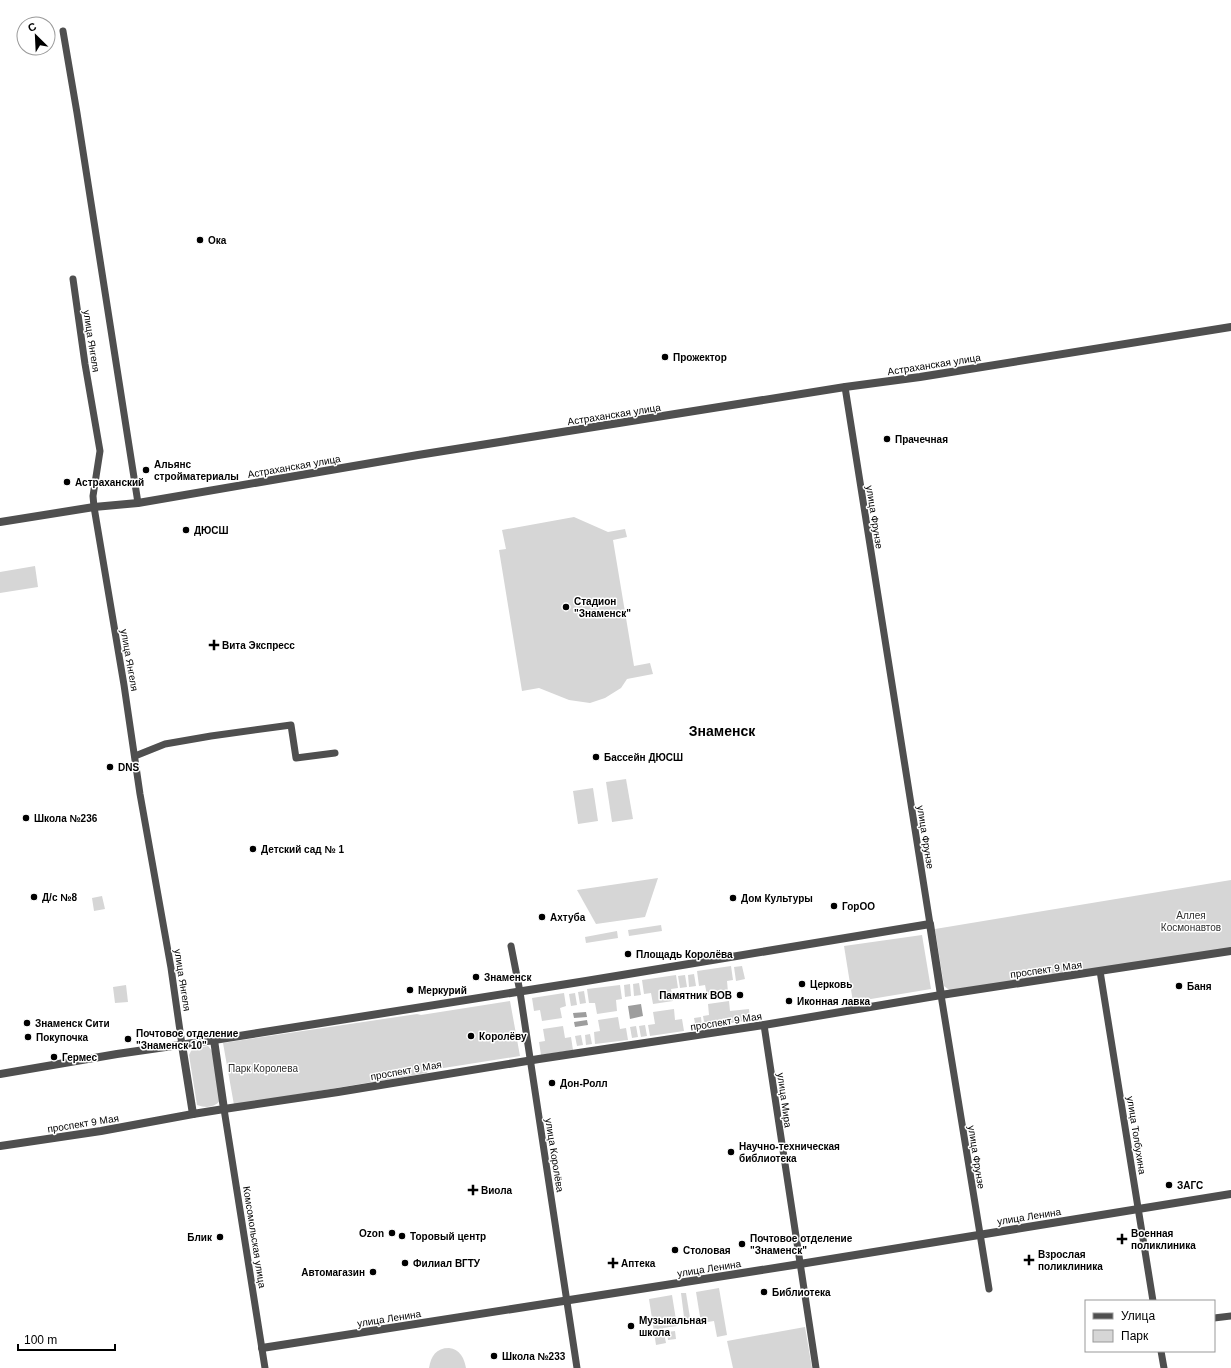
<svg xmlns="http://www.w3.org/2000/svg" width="1231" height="1368" font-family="Helvetica,sans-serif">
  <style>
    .green { fill: #d6d6d6 }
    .water { fill: #9d9d9d }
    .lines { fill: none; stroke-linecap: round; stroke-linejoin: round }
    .minor { stroke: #4f4f4f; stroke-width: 7 }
    .tertiary { stroke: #4f4f4f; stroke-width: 8 }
    .poi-dot { fill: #000; stroke: #fff; stroke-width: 1.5 }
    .labels { text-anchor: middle; stroke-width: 3; stroke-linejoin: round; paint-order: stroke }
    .poi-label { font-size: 10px; font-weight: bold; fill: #000; stroke: #fff; text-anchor: start }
    .street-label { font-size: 10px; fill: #000; stroke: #fff }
    .park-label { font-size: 10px; fill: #2d2d2d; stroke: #fff }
    .district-label { font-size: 14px; font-weight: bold; fill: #000; stroke: #fff }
  </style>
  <rect width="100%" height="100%" fill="#fff"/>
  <g class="green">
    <polygon points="574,517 608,532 625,529 627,537 613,540 634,666 650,663 653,674 627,679 621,688 605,698 590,703 569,700 539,688 522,691 499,550 506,549 502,530"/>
    <polygon points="35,566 38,587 0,593 0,572"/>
    <polygon points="626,779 633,819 612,822 606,782"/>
    <polygon points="593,788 598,821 578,824 573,791"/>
    <polygon points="658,878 645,917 596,924 577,890"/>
    <polygon points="1231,880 1231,948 952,992 944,986 935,929"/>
    <polygon points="102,896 105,909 94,911 92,898"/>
    <polygon points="661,925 662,931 629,936 628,930"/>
    <polygon points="617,931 618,938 586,943 585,937"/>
    <polygon points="922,935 931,989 853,1002 844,946"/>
    <polygon points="731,966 733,980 727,981 728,992 707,995 705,985 699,986 697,971"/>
    <polygon points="742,966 745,979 736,981 734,967"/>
    <polygon points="694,974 696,986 689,987 688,975"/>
    <polygon points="676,975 678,988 671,989 673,1001 653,1004 651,993 644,994 642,980"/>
    <polygon points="685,975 687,987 680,988 678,976"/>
    <polygon points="639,983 641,995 634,996 633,984"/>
    <polygon points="630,984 631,996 625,997 624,985"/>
    <polygon points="126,985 128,1002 115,1003 113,987"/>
    <polygon points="620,985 622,999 616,1000 617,1011 597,1014 595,1003 589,1003 587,989"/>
    <polygon points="584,991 586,1003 580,1004 578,992"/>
    <polygon points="564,993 566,1006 560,1008 562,1018 542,1021 540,1010 534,1011 532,998"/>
    <polygon points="575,993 577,1005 571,1006 569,994"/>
    <polygon points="510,1001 520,1056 431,1070 426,1073 234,1105 223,1043 417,1014 421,1015"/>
    <polygon points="729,1001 730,1011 749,1009 750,1020 705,1027 703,1016 709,1015 708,1004"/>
    <polygon points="674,1009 675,1020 682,1019 684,1031 650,1036 648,1025 655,1024 653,1012"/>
    <polygon points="618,1017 620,1029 626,1028 628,1040 595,1044 594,1032 600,1031 598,1020"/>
    <polygon points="701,1017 702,1027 696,1028 694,1018"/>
    <polygon points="645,1025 647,1036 641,1037 639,1026"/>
    <polygon points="563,1026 565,1038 571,1037 573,1050 541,1055 539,1042 545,1041 543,1029"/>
    <polygon points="636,1026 638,1037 632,1038 630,1027"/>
    <polygon points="590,1034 592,1044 586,1045 585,1035"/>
    <polygon points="581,1035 583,1045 577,1046 575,1036"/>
    <path d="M 208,1046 L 212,1051 L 220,1101 C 213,1108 206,1108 197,1105 L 189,1055 L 192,1049 Z"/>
    <polygon points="719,1288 727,1335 717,1337 714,1321 701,1323 696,1292"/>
    <polygon points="681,1293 686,1293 691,1324 685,1325"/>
    <polygon points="672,1295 677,1326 663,1328 666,1343 656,1345 649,1299"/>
    <polygon points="805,1327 812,1368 733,1368 727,1341"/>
    <polygon points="675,1331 676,1339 668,1340 667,1332"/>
    <path d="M 449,1348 C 460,1349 464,1358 466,1368 L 429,1368 C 431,1356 436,1348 449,1348 Z"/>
  </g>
  <g class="water">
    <polygon points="641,1004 643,1016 630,1019 628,1006"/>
    <polygon points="586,1012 587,1017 574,1018 573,1013"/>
    <polygon points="587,1020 588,1025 575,1027 574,1022"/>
  </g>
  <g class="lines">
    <g class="minor">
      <polyline points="63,31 77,113 138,503"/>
      <polyline points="73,279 85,364 100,451 93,496 94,507 124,685 140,794 171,968 182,1045"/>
      <polyline points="845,387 930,924"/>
      <polyline points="135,756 165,744 211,736 291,725 296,758 335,753"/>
      <polyline points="511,946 520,992 577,1368"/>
      <polyline points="1100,971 1153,1301"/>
      <polyline points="941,995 989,1289"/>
      <polyline points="764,1025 816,1368"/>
      <polyline points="224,1109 265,1368"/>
      <polyline points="1214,1318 1231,1316"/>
      <polyline points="1161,1351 1164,1368"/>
    </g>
    <g class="tertiary">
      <polyline points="0,522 94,507 138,503 418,455 845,387 920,377 1231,327"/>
      <polyline points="214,1040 586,981 930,924 941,995"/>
      <polyline points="0,1074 117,1054 214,1040 224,1109 193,1114 182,1045"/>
      <polyline points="224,1109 338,1092 539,1059 764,1025 941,995 1231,951"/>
      <polyline points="0,1146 101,1131 193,1114"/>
      <polyline points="262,1348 800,1264 1231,1194"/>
    </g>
  </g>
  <g class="poi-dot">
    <circle cx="200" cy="240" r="4"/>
    <circle cx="665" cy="357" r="4"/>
    <circle cx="887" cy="439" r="4"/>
    <circle cx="146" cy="470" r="4"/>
    <circle cx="67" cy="482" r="4"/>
    <circle cx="186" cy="530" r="4"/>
    <circle cx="566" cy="607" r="4"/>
    <path d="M212 639h4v4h4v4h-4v4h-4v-4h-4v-4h4z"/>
    <circle cx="596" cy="757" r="4"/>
    <circle cx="110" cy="767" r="4"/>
    <circle cx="26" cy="818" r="4"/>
    <circle cx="253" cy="849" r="4"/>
    <circle cx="34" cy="897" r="4"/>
    <circle cx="733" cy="898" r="4"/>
    <circle cx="834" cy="906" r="4"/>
    <circle cx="542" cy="917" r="4"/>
    <circle cx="628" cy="954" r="4"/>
    <circle cx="476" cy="977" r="4"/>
    <circle cx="802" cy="984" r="4"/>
    <circle cx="1179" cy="986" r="4"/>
    <circle cx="410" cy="990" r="4"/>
    <circle cx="740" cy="995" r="4"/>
    <circle cx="789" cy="1001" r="4"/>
    <circle cx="27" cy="1023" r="4"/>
    <circle cx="471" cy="1036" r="4"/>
    <circle cx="28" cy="1037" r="4"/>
    <circle cx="128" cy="1039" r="4"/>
    <circle cx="54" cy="1057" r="4"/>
    <circle cx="552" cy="1083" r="4"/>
    <circle cx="731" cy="1152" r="4"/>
    <circle cx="1169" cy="1185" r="4"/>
    <path d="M471 1184h4v4h4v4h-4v4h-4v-4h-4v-4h4z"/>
    <circle cx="392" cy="1233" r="4"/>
    <circle cx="402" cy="1236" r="4"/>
    <circle cx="220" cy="1237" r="4"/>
    <path d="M1120 1233h4v4h4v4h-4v4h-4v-4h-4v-4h4z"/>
    <circle cx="742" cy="1244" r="4"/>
    <circle cx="675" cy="1250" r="4"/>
    <path d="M1027 1254h4v4h4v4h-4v4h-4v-4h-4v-4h4z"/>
    <circle cx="405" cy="1263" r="4"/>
    <path d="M611 1257h4v4h4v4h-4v4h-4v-4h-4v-4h4z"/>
    <circle cx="373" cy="1272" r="4"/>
    <circle cx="764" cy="1292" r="4"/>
    <circle cx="631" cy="1326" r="4"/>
    <circle cx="494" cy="1356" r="4"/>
  </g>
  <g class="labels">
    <g class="poi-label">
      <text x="208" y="244">Ока</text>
      <text x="673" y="361">Прожектор</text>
      <text x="895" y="443">Прачечная</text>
      <text x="154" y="468">Альянс<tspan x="154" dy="12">стройматериалы</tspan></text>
      <text x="75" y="486">Астраханский</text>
      <text x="194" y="534">ДЮСШ</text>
      <text x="574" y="605">Стадион<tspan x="574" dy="12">"Знаменск"</tspan></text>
      <text x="222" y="649">Вита Экспресс</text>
      <text x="604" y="761">Бассейн ДЮСШ</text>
      <text x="118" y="771">DNS</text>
      <text x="34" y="822">Школа №236</text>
      <text x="261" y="853">Детский сад № 1</text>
      <text x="42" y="901">Д/с №8</text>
      <text x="741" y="902">Дом Культуры</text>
      <text x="842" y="910">ГорОО</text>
      <text x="550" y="921">Ахтуба</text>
      <text x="636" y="958">Площадь Королёва</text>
      <text x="484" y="981">Знаменск</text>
      <text x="810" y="988">Церковь</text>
      <text x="1187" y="990">Баня</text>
      <text x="418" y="994">Меркурий</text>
      <text x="732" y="999" text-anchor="end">Памятник ВОВ</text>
      <text x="797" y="1005">Иконная лавка</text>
      <text x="35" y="1027">Знаменск Сити</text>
      <text x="136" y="1037">Почтовое отделение<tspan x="136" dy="12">"Знаменск 10"</tspan></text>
      <text x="479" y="1040">Королёву</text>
      <text x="36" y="1041">Покупочка</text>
      <text x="62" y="1061">Гермес</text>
      <text x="560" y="1087">Дон-Ролл</text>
      <text x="739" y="1150">Научно-техническая<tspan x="739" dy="12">библиотека</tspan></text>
      <text x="1177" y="1189">ЗАГС</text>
      <text x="481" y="1194">Виола</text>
      <text x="384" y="1237" text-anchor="end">Ozon</text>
      <text x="1131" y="1237">Военная<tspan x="1131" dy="12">поликлиника</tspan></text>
      <text x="410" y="1240">Торовый центр</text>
      <text x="212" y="1241" text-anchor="end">Блик</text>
      <text x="750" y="1242">Почтовое отделение<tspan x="750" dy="12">"Знаменск"</tspan></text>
      <text x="683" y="1254">Столовая</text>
      <text x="1038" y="1258">Взрослая<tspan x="1038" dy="12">поликлиника</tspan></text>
      <text x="413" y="1267">Филиал ВГТУ</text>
      <text x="621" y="1267">Аптека</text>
      <text x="365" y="1276" text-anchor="end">Автомагазин</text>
      <text x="772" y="1296">Библиотека</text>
      <text x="639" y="1324">Музыкальная<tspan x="639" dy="12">школа</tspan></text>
      <text x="502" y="1360">Школа №233</text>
    </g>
    <g class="street-label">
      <text transform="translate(92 341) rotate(81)" y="4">улица Янгеля</text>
      <text transform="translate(934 364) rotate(-9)" y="4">Астраханская улица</text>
      <text transform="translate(614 414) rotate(-9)" y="4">Астраханская улица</text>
      <text transform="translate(294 466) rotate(-10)" y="4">Астраханская улица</text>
      <text transform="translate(875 517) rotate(81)" y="4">улица Фрунзе</text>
      <text transform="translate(130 660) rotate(80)" y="4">улица Янгеля</text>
      <text transform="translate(926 837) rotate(81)" y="4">улица Фрунзе</text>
      <text transform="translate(1046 969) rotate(-8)" y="4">проспект 9 Мая</text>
      <text transform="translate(183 980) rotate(81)" y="4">улица Янгеля</text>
      <text transform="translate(726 1021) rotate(-9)" y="4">проспект 9 Мая</text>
      <text transform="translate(406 1070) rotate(-10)" y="4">проспект 9 Мая</text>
      <text transform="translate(785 1100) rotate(82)" y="4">улица Мира</text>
      <text transform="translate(83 1123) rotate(-9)" y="4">проспект 9 Мая</text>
      <text transform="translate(1137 1135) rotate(81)" y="4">улица Толбухина</text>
      <text transform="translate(555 1155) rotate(81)" y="4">улица Королёва</text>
      <text transform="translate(977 1157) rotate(81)" y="4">улица Фрунзе</text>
      <text transform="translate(1029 1216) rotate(-9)" y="4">улица Ленина</text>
      <text transform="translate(255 1237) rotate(81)" y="4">Комсомольская улица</text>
      <text transform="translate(709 1268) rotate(-9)" y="4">улица Ленина</text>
      <text transform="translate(389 1318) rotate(-9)" y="4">улица Ленина</text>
    </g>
    <g class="park-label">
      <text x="1191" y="919">Аллея<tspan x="1191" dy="12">Космонавтов</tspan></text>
      <text x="263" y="1072">Парк Королева</text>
    </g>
    <g class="district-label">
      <text x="722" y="736">Знаменск</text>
    </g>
  </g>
  <rect x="1085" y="1300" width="130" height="52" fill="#ffffff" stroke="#999999"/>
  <rect x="1093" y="1313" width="20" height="6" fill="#4f4f4f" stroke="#999999"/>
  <text x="1121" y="1320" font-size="12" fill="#000000">Улица</text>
  <rect x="1093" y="1330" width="20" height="12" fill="#d6d6d6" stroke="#999999"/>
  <text x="1121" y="1340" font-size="12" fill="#000000">Парк</text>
  <g transform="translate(36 36) rotate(336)"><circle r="19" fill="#ffffff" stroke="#999999"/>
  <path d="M0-3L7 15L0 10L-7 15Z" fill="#000000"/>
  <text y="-6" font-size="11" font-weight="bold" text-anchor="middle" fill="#000000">С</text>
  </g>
  <path d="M18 1344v6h97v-6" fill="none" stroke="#000000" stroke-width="2"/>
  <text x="24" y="1344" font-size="12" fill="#000000" stroke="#ffffff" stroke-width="3" paint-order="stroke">100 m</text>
</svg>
